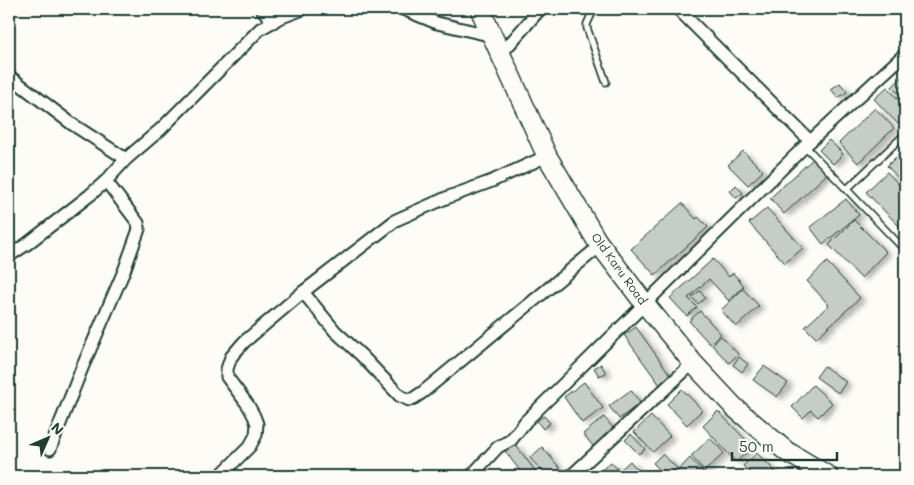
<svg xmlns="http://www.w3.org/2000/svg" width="914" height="485" font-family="Mali,sans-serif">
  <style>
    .building { fill: #c6cdc7; stroke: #1f3d34; filter: url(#shadow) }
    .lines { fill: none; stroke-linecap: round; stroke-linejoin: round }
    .lane-casing { stroke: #1f3d34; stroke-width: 9 }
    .street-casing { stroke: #1f3d34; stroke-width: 15 }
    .primary-casing { stroke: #1f3d34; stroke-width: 22 }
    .lane { stroke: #fdfcf7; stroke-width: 5.5 }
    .street { stroke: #fdfcf7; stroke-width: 11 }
    .primary { stroke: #fdfcf7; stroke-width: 19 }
    .labels { text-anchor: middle; stroke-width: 4; stroke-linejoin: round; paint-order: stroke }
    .street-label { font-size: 12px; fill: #1f3d34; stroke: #fdfcf7 }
  </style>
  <defs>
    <filter id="shadow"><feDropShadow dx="5.5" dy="3" stdDeviation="2.5" flood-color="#0004"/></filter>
  </defs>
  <rect width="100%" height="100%" fill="#fdfcf7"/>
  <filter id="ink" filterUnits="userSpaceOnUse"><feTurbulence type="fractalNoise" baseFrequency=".02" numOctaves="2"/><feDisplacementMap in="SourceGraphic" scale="10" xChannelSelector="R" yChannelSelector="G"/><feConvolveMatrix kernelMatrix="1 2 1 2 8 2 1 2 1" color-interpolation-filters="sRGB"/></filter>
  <g filter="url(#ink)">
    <g class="building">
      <polygon points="905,74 905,100 892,87"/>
      <polygon points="840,83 847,92 838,98 831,89"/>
      <polygon points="887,87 905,107 905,117 898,124 874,99"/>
      <polygon points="875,108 894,128 858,163 839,143"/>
      <polygon points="829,140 843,154 833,164 819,150"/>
      <polygon points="905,148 905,185 887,166"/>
      <polygon points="743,151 763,171 748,185 728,165"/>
      <polygon points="814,158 828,173 784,214 770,198"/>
      <polygon points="887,172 905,191 905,232 866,192"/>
      <polygon points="736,185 743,193 736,198 730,191"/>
      <polygon points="846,199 859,215 823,244 810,227"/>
      <polygon points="682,203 696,219 698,217 708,227 655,275 631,249"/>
      <polygon points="767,208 803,248 785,263 749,223"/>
      <polygon points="854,220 886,252 861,278 829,245"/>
      <polygon points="713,259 729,277 733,273 744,286 729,301 709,279 688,298 697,307 687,316 670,298"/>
      <polygon points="827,262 860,298 816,338 805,327 829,305 807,281"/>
      <polygon points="743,289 759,306 736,327 721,310"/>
      <polygon points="700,291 705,298 698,304 692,297"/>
      <polygon points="700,311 721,334 710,344 689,321"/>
      <polygon points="636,327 674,380 662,388 624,335"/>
      <polygon points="721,336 738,354 729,363 712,345"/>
      <polygon points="739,357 748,364 742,372 733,365"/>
      <polygon points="601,364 606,373 599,376 594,368"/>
      <polygon points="764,366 788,383 777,397 753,380"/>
      <polygon points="824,366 846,382 838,393 816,377"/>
      <polygon points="584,382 603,408 582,423 564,397"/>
      <polygon points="813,385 832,403 818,417 811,410 803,418 792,407"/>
      <polygon points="682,389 702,410 687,425 667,404"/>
      <polygon points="631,390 640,403 619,419 609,406"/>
      <polygon points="718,411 746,440 741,445 747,452 736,462 703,426"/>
      <polygon points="544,416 550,423 543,429 537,421"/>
      <polygon points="651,416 670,436 653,452 634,432"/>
      <polygon points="604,417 614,429 594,447 583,434"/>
      <polygon points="631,434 645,449 639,454 625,440"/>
      <polygon points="710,438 724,453 705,471 691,456"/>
      <polygon points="515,444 539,476 524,476 505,451"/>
      <polygon points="542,447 565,474 563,476 547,476 530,458"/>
      <polygon points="757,453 775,471 770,476 753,476 743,466"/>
      <polygon points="662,454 677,468 668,476 666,476 653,463"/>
      <polygon points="690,458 705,474 703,476 673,476"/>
      <polygon points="630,461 638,470 630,476 603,476 599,472 611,462 619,471"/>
    </g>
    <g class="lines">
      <g class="lane-casing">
        <g id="lane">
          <polyline points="594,9 587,24 587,28 606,82"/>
          <polyline points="805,146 899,244"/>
          <polyline points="847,189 902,137"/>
        </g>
      </g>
      <g class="street-casing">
        <g id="street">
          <polyline points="262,9 273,22"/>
          <polyline points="403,9 437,23 493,36"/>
          <polyline points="678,9 810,141"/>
          <polyline points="501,54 540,9"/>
          <polyline points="9,76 72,124 126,159"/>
          <polyline points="9,256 27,244 90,195 106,181 126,159 161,129 260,29 279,18 303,9"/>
          <polyline points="303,292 335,331 362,356 400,396 409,400 414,398 423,392 601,245"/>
          <polyline points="50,449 82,368 124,271 139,229 138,223 106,181"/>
          <polyline points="220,476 250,446 256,435 257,424 254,416 248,405 227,377 227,369 231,357 244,342 303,292 396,220 446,198 492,181 547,156"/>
          <polyline points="471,476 498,447 511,440 526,421 805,146 905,54"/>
          <polyline points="571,476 693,363"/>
        </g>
      </g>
      <g class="primary-casing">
        <polyline id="primary" points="480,9 547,156 597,241 645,304 693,363 735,408 786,451 828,476"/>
      </g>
      <use href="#lane" class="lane"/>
      <use href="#street" class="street"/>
      <use href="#primary" class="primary"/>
    </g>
  </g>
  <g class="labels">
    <g class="street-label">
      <text transform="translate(619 269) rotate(54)" y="4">Old Karu Road</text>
    </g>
  </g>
  <rect width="914" height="485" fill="none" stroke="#fdfcf7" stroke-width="30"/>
  <rect x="15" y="15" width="884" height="455" fill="none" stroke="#1f3d34" stroke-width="2" filter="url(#ink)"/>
  <g transform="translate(48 438) rotate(45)" stroke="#fdfcf7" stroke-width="4" paint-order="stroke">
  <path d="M0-4L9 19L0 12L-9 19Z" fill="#1f3d34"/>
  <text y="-8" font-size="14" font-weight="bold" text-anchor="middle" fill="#1f3d34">N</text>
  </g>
  <path d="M732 452v8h105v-8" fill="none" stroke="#1f3d34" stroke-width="2.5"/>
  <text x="739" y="452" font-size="15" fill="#1f3d34" stroke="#fdfcf7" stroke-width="4" paint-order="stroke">50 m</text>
</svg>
